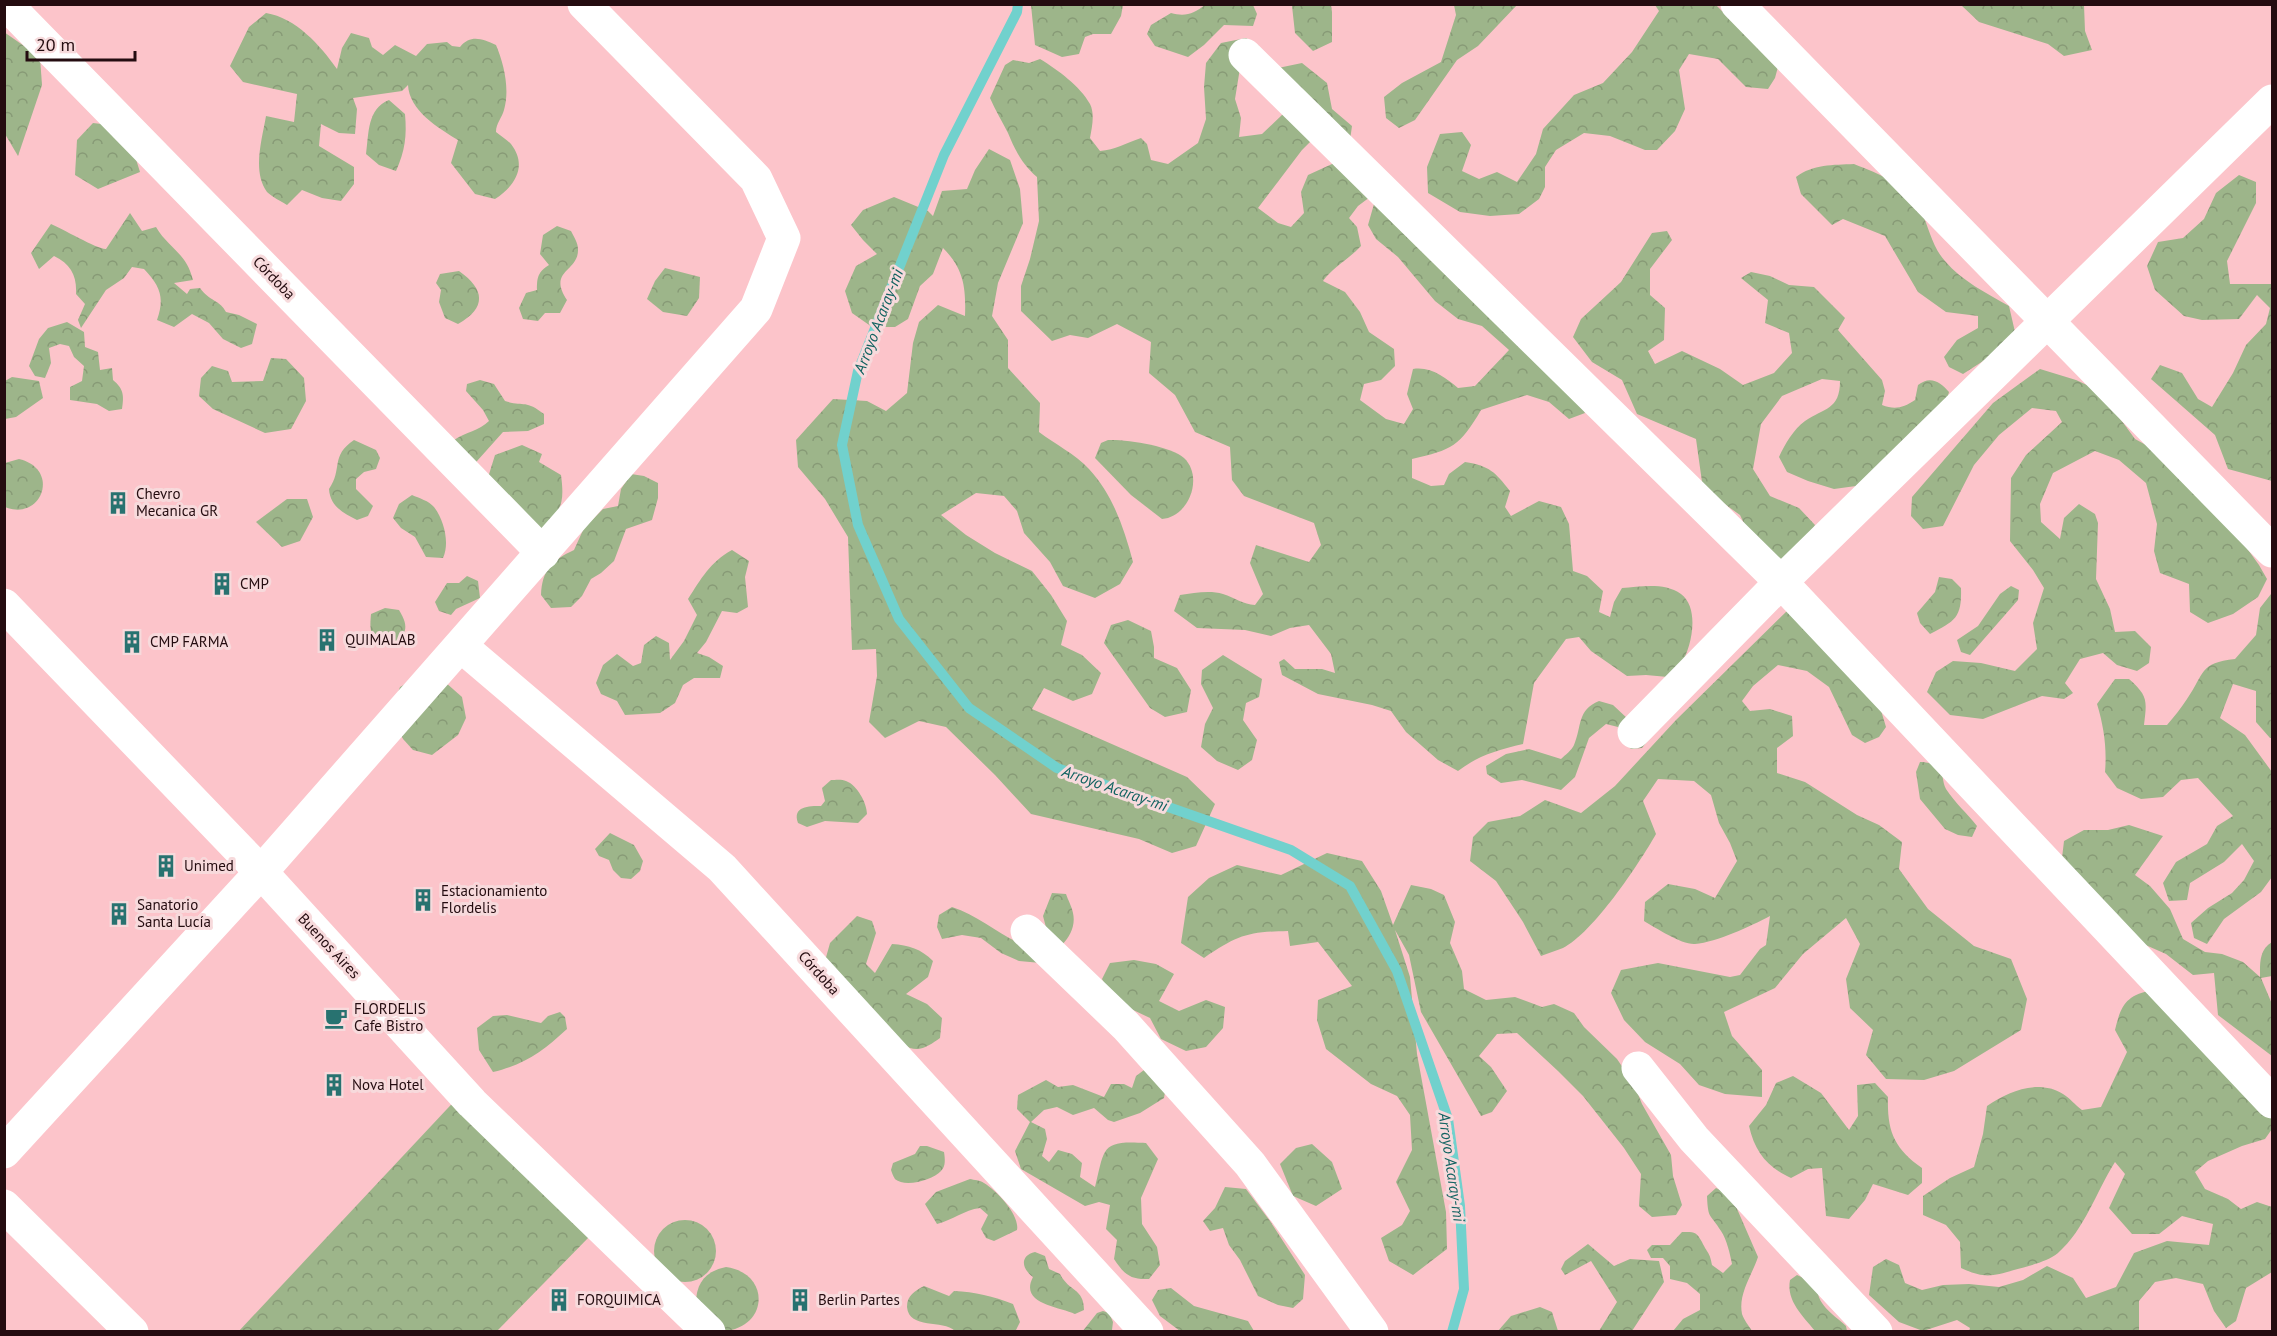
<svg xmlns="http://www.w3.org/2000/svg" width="2277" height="1336" font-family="'PT Sans',sans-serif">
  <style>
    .forest { fill: url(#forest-crowns) }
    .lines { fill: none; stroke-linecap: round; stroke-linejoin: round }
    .stream { stroke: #71d1cd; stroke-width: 10 }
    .street { stroke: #fff; stroke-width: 33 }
    .secondary { stroke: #fff; stroke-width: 33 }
    .labels { text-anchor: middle; stroke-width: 6; stroke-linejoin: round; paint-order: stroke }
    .street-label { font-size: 15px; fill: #240c10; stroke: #f7dadc }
    .poi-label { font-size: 15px; fill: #240c10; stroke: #f7dadc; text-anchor: start }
    .water-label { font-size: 16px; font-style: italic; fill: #106260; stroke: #f7dadc }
  </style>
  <defs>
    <pattern id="forest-crowns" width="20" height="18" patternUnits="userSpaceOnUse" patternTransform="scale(1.5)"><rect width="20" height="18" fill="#9db58a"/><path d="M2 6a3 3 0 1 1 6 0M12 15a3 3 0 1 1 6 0" fill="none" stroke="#879a76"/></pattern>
  </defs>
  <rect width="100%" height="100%" fill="#fcc4ca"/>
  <g class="forest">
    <path d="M 1206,4 L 1253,5 L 1257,14 L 1253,26 L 1224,25 L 1204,45 L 1188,57 L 1155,46 L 1147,34 L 1151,25 L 1171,13 C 1185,17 1194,14 1206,4 Z"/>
    <polygon points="1031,5 1031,4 1123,5 1121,16 1111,34 1093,34 1085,37 1079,54 1062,57 1035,45"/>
    <polygon points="1289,5 1331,5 1332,12 1332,42 1313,51 1295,33 1292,6"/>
    <polygon points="1454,5 1517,5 1478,46 1457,60 1415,120 1399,128 1386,118 1384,97 1402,83 1441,62 1456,15"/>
    <polygon points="1655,5 1716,5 1722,11 1752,5 1785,41 1775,78 1768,89 1746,87 1718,59 1689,54 1679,70 1685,109 1675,131 1657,150 1645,150 1610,136 1584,133 1556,150 1545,167 1545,187 1539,199 1519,214 1490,216 1460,212 1428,193 1427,167 1440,134 1462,132 1471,145 1462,171 1479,179 1497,172 1517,182 1536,154 1543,129 1574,95 1603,83 1632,52 1659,11"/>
    <polygon points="1961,5 2084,5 2085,31 2092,50 2064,56 2048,44 1979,22"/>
    <path d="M 266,13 C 296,18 320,45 337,69 L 342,48 L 351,33 L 369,38 L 372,47 L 383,55 L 395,45 L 416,56 L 427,44 L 447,42 L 452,46 L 460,47 C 471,34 482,39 496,45 C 504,64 510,89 504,110 C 502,118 496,123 496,132 C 501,136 507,140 511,144 C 528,166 515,186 495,199 L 475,194 L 451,163 L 458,140 C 438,128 409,110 408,85 L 402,91 L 353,98 L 357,109 L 355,134 L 339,133 L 321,124 L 319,146 L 354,167 L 354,184 L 341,201 L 322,198 L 302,190 L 287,205 C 281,201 272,197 267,192 C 252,171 262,140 266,116 L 294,122 L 297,94 L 243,82 L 230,66 L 249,27 Z"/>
    <polygon points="4,32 40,57 42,85 18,156 5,134"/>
    <path d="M 1246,38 L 1259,46 L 1240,68 L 1235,99 L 1241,118 L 1239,137 L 1262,134 L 1283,114 L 1278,68 L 1302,63 L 1327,83 L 1332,109 L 1352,126 L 1350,140 L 1316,136 L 1302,150 L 1258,208 L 1278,223 L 1291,227 L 1304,213 L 1301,192 L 1308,175 L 1332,164 L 1355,162 L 1374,194 L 1358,206 L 1349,218 L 1357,227 L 1361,246 C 1349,259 1333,267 1323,281 L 1345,292 L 1360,312 L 1369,332 L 1394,349 L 1395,366 L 1381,380 L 1364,384 L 1360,400 L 1386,419 L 1404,424 L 1413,409 L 1407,394 L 1413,369 C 1431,366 1446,378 1458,388 L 1475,386 L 1509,350 L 1482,326 L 1458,319 L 1435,301 L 1398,257 L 1376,239 L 1368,225 L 1374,204 L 1579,399 L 1585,413 L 1569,419 L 1549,402 L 1527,395 L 1481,410 C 1460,446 1452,450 1412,459 L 1412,478 L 1431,486 L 1444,485 L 1449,474 L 1465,462 C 1490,466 1495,472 1510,491 L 1505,507 L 1511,516 L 1539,501 L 1561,507 L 1569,524 L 1573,571 L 1587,576 L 1603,591 L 1599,612 L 1610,617 L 1614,602 L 1622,588 C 1640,587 1664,582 1681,594 C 1700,608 1692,647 1681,664 C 1678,669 1672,673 1668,677 L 1646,675 L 1627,676 L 1591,651 L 1579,637 L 1566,639 L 1534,683 L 1523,744 C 1498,750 1479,755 1458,771 L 1438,760 L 1406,732 L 1391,711 L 1372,705 L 1318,694 L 1282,675 L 1279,662 L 1284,659 L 1295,669 L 1322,669 L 1335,673 L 1331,654 L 1309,625 L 1290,628 L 1271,636 L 1245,630 L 1197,628 L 1174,611 L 1180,595 C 1194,593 1210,590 1223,594 C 1235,598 1243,604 1255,605 L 1263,594 L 1250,563 L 1256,545 L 1309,562 L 1321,545 L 1314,523 L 1244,496 L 1232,480 L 1230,447 L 1195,432 L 1175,395 L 1149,373 L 1151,342 L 1117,324 L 1088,338 L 1070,335 L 1052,341 L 1021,311 L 1021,286 L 1030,259 L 1039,221 L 1037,177 C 1022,164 1015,150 1008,133 C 1002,121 995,110 990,98 L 1005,65 L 1013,60 L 1029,63 L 1040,59 C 1058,70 1080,86 1090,104 C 1095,114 1092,127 1090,138 L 1100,151 C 1115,150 1126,143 1141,138 L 1147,144 L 1151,160 L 1168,164 L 1198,143 L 1206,119 L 1204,87 L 1206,63 L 1221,43 Z"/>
    <path d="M 389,100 L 405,114 C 407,136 405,151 396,171 L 379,165 L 366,154 C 369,133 367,109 389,100 Z"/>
    <polygon points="93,123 126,127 140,172 98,189 75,175 77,140"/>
    <path d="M 989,149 L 1010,160 L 1020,189 L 1023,223 L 998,283 L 992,316 L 1008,340 L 1008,368 L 1040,403 L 1039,432 C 1055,444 1075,454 1089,469 C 1113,495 1124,528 1133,562 L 1120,584 L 1095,598 L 1063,586 L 1050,562 L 1024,533 L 1017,511 L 1004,496 L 976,493 L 941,515 L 966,535 L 995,553 L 1032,571 L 1051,595 L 1067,621 L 1061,645 L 1082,655 L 1101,673 L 1092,694 L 1073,701 L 1044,688 L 1032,709 L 1187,777 L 1215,804 L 1196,846 L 1172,853 L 1139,839 L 1031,814 L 995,775 L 946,727 L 919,721 L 885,738 L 869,722 L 877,676 L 876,649 L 852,650 L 848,537 L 825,499 L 798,467 L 796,440 L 833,399 L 867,401 L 886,411 L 907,393 L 913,343 L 919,322 L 938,305 L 965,316 C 966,288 964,269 943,248 L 933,274 L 920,286 L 908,319 L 895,327 L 872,327 L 852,313 L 845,291 L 856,266 L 877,254 L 863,240 L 851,225 L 863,210 L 894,197 L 928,211 L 933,216 L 942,191 L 967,189 L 975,170 Z"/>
    <path d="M 1854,164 C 1879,174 1908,184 1921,211 C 1929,227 1932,247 1945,261 C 1962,281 1986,293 2009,306 L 2015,332 L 2005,347 L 1963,374 L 1949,367 L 1944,357 L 1957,340 L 1978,328 L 1978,316 L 1946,312 L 1918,292 L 1885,236 L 1843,219 L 1832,225 L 1801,194 L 1796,177 C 1813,164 1833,165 1854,164 Z"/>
    <polygon points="2239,175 2256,182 2256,203 2227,261 2230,284 2272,284 2272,481 2228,469 2215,435 2151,379 2160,365 2182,373 2198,399 2212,407 2233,373 2246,345 2266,324 2270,308 2257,295 2239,319 2202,320 2184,316 2155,290 2147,266 2158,242 2183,238 2204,219 2216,193"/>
    <path d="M 130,213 L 142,231 L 156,227 C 169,249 186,252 193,280 L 174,283 L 187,294 L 190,289 L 200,288 C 209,301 220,300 226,312 L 239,315 L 257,324 L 252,344 L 241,348 L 223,339 L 209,323 L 192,314 L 174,327 L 157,320 C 165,297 160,286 144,269 L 132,267 L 124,278 L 106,290 L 81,328 L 78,320 L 85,304 L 76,294 C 77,276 71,264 54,256 L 39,269 L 31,253 L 51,224 C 61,228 99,250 106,249 Z"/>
    <path d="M 557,226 L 571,231 C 574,237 578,243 578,249 C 579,272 547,270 567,300 L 560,313 L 545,313 L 538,321 L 523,319 L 519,308 L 526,293 L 537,290 C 537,277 538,272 549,265 L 540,254 L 543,235 Z"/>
    <path d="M 1667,231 L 1672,240 L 1650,269 L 1650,295 L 1665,308 L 1664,340 L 1648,351 L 1655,364 L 1682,351 L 1720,369 L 1743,385 L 1774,373 L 1792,353 L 1789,333 L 1765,323 L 1768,300 L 1741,278 L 1751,272 L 1770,276 L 1789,285 L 1814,287 L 1845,318 L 1838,330 L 1882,380 L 1885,391 L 1882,405 C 1895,410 1903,408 1915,400 L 1918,385 C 1930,375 1941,382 1949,392 L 1946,403 L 1856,486 L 1834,489 L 1808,481 L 1787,472 L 1779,457 C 1785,444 1793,430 1805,421 C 1824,408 1840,410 1840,381 L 1822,379 L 1782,396 L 1761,424 L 1753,469 L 1770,496 L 1799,508 L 1815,525 L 1805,547 L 1789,562 L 1766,553 L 1748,532 L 1740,515 L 1716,498 L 1702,482 L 1696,439 L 1637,414 L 1622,380 L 1592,362 L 1573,337 L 1581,319 L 1621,282 L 1652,233 Z"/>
    <polygon points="665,268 700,277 699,298 687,316 663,312 647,299 655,281"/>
    <path d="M 459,271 C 485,289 487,308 458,324 L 445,318 L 439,302 L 441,290 L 436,283 L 440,274 Z"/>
    <path d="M 67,322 L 84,332 L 85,347 L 98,352 L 100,370 L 112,368 L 113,380 C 124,389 124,396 122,409 L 109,411 L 97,404 L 70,400 L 70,387 L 82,381 L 84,366 L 74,357 L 69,346 L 60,344 L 49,348 L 51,363 L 45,378 L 35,376 L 29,366 L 39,339 L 48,328 Z"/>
    <polygon points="271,358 286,359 304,378 306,401 291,429 265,433 213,409 199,396 201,378 212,366 228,371 232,382 263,381"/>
    <polygon points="2040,369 2076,380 2100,391 2135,439 2159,452 2241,540 2259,565 2267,579 2258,597 2233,614 2208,623 2190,612 2189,584 2160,573 2154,551 2157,524 2146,483 2119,460 2095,451 2053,473 2040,504 2041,522 2060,539 2064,518 2079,504 2095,514 2098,523 2096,579 2110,609 2115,632 2135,631 2151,647 2149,663 2137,671 2117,665 2103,653 2080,659 2065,683 2073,693 2064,699 2042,696 1983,719 1950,715 1927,692 1936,672 1953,661 1981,663 2015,671 2037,649 2033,623 2044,588 2033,570 2010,541 2011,478 2026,455 2062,422 2056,411 2032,408 1999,435 1974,465 1943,526 1923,529 1911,516 1912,497 1993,403"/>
    <polygon points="12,377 39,381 43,398 16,417 5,419 5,381"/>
    <path d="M 480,380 L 494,384 L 505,401 C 524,407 525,399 544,414 L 544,424 L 528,431 L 503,432 L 469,470 L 454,440 C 466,432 479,431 489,421 L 483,410 L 466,391 L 467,384 Z"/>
    <path d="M 354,440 L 376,450 L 380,458 L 376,469 L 364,472 L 356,479 L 356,489 L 373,506 L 368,516 L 357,520 C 343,513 330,506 329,489 C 343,469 330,456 354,440 Z"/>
    <path d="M 1108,440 C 1126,439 1171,446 1184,458 C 1204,477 1189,517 1162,519 L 1131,495 L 1095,458 L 1101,443 Z"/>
    <path d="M 522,445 L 542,454 L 539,462 L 561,475 C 565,505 561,512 538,532 L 481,500 L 495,455 Z"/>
    <path d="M 19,459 C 61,469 42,522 5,507 L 5,463 Z"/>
    <path d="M 631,474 L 644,476 L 658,483 L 658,498 L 652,520 L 626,529 L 614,561 L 601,573 L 591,579 L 582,596 L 571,607 L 551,608 L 541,595 C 542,570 552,560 574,550 L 584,528 L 603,509 L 618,506 L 621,489 Z"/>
    <path d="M 412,495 C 419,498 429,501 434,507 C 444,520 450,543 443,558 L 426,557 L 415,537 L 401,528 L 393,518 L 399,504 Z"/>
    <polygon points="287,499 307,499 313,517 300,541 282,547 256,522"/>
    <path d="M 732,550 L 749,561 L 745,577 L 748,607 L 737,613 L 722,611 L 706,642 L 697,653 L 709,657 L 723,666 L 720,678 L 694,678 L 683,685 L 675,703 L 660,713 L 625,715 L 617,701 L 601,694 L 596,683 L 603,665 L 617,654 L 633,666 L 641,663 L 644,645 L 656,636 L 669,643 L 670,660 L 684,641 L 697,615 L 688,599 C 701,579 710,562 732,550 Z"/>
    <polygon points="467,576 478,581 480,598 456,609 451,615 439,611 435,602 447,583 459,583"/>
    <path d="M 1939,577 L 1952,579 L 1961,588 C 1962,618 1955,621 1930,634 L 1920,623 L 1917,613 L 1935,592 Z"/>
    <polygon points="2011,586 2019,590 2018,600 1970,655 1961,652 1957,640 1978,626 2000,594"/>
    <path d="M 2271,594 L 2272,738 L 2270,738 L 2256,722 L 2256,691 L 2233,684 L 2220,718 L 2245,735 L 2272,772 L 2272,877 L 2261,892 L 2224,919 L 2207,944 L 2194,938 L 2191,923 L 2208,908 L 2232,893 L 2244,880 L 2254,861 L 2242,844 L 2224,862 L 2190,883 L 2187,900 L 2169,901 L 2163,883 L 2176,862 L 2207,844 L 2217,826 L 2233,816 L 2198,778 L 2181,780 L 2163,797 L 2141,799 L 2117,788 L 2105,772 C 2107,749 2104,727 2097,704 L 2115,679 L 2129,679 C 2148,696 2147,700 2144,725 L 2167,725 C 2174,717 2181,708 2187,699 C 2205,673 2199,663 2235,659 L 2256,635 L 2260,608 Z"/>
    <path d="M 385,608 L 399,610 C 410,628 406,634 392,648 C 371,640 369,635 371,614 Z"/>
    <path d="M 1789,609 L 1880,707 L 1886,727 L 1879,737 L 1865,743 L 1852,735 L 1829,687 L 1807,671 L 1778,665 L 1753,686 L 1742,701 L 1750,711 L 1770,709 L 1792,716 L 1793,736 L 1777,748 L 1777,773 L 1805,782 L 1857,815 L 1879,825 L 1902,842 L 1899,869 L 1928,909 L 1974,946 L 2011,959 L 2027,999 L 2021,1030 L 1954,1071 L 1924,1080 L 1886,1079 L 1866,1055 L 1873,1030 L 1850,1008 L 1846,979 L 1860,944 L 1846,918 L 1803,954 L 1775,988 L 1724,1012 L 1732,1036 L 1762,1070 L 1762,1097 L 1725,1094 L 1699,1085 L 1680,1064 L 1645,1042 L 1624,1020 L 1611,993 L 1621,970 L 1658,963 L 1730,977 L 1740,975 L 1760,949 L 1766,945 L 1770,916 C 1751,926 1717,942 1695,944 C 1682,945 1656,928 1644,921 L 1645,902 L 1668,884 L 1695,889 L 1715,898 L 1737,861 L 1730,843 L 1719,823 L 1711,795 L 1694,781 L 1658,779 L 1643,801 L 1656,834 C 1639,864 1593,933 1563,948 C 1556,951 1548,953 1541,956 L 1523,922 L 1496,881 L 1470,861 L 1473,837 L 1488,822 L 1520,816 L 1545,800 L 1581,813 L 1615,786 L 1676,720 Z"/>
    <polygon points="1128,620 1151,631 1154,647 1154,658 1177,668 1191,690 1187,712 1165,717 1150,708 1104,643 1111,625"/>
    <polygon points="1223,655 1262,679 1259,697 1246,703 1243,720 1257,740 1252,760 1238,770 1217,761 1201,747 1205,724 1213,708 1201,684 1202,670"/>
    <polygon points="418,677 445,682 462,697 466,718 458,735 432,755 413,750 403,739 391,713 400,687"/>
    <path d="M 1599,701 L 1613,705 L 1628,719 L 1653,734 L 1642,748 L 1631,749 L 1624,741 L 1618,727 L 1606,724 L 1589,738 L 1575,777 L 1561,790 L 1522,780 L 1501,783 L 1487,774 L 1486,766 L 1506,754 L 1529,749 L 1561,759 C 1565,755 1572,750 1574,745 C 1582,726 1577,710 1599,701 Z"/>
    <path d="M 1920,762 C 1926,762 1933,763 1938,768 C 1944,773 1942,782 1946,789 C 1955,803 1967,813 1977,826 L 1972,837 L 1958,835 L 1945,829 L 1920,799 L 1916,772 Z"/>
    <path d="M 831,780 C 835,780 842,779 846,781 C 857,785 867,803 867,814 L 858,823 L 825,821 L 807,827 L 798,823 C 792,806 809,806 821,806 L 825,801 L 822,788 Z"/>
    <path d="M 2129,825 L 2163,836 L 2135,875 L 2150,886 L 2170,909 L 2183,939 L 2205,952 L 2222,954 L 2243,962 L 2260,977 C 2260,963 2259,950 2272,942 L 2272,976 L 2261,978 L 2272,1004 L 2272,1056 L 2218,1015 L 2214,973 L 2193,975 L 2166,954 L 2141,943 L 2062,858 L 2064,841 L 2084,830 L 2108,830 Z"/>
    <polygon points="610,833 634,845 643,861 640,871 631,879 621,878 613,870 609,860 599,856 595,849"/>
    <path d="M 1327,853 L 1362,861 L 1381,891 L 1393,925 L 1411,885 L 1431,889 L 1444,895 L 1455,922 L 1450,943 L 1462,971 L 1464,989 L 1486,1000 L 1515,997 L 1542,1007 L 1554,1004 L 1574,1013 L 1584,1027 L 1617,1059 L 1634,1084 L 1642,1104 L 1671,1155 L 1673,1176 L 1682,1205 L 1676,1215 L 1652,1217 L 1639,1206 L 1641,1174 L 1624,1148 L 1583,1096 L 1558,1071 L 1517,1033 L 1497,1034 L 1479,1056 L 1491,1067 L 1507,1091 L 1492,1112 L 1481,1116 L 1421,1012 L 1409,955 L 1395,930 L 1410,977 L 1417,1054 L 1446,1212 L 1447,1249 L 1413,1275 L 1389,1261 L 1381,1238 L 1402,1225 L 1410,1211 L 1396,1182 L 1412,1150 L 1410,1115 L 1397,1096 L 1371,1084 L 1326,1049 L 1317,1020 L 1318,1000 L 1352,986 L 1318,942 L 1290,946 L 1288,931 C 1247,932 1238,935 1204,958 L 1181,943 L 1188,897 L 1209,878 L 1237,865 L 1281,875 Z"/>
    <path d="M 1052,893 L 1066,894 C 1068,900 1072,907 1073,913 C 1078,936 1056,951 1041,963 L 1019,961 L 1001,953 L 981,938 L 962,935 L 942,939 L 937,927 L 939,915 L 952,907 C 977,915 997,933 1021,944 L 1048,935 L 1043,916 Z"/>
    <path d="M 857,916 L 872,921 L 876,933 L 866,964 L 875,973 L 892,944 C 909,945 921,949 933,961 L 928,977 L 906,994 L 927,1004 L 942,1018 L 940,1038 C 931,1044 922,1052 910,1048 C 888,1040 843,981 825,961 L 830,943 Z"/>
    <polygon points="1134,960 1156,964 1174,974 1159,1001 1179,1011 1206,1000 1225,1007 1223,1028 1206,1047 1186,1051 1161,1039 1150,1018 1112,1000 1102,979 1110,963"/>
    <path d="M 2153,990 L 2272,1112 L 2272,1129 L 2265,1139 L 2242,1146 L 2208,1161 L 2195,1172 L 2205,1189 L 2228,1199 L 2241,1209 L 2257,1202 L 2272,1207 L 2272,1272 L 2246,1288 L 2236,1321 L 2226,1328 L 2214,1311 L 2203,1284 L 2176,1278 L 2155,1282 L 2139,1301 L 2139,1331 L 1969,1331 L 1970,1328 L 1957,1320 L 1923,1331 L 1899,1322 L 1869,1295 L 1873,1267 L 1886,1259 L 1899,1265 L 1905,1283 L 1922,1290 L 1943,1285 L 1969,1284 L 1999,1287 L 2023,1280 L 2047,1266 L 2073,1278 L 2086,1298 L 2116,1287 L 2134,1253 L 2167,1241 L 2209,1245 L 2213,1224 L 2182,1216 L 2159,1234 L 2132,1234 L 2109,1208 L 2125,1174 L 2115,1162 C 2096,1192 2085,1229 2058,1253 C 2047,1262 2028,1266 2014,1270 C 1991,1277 1983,1278 1961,1268 L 1960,1242 L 1946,1225 L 1923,1215 L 1923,1196 L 1950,1178 L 1974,1167 L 1983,1134 L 1987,1106 C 2009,1091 2038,1079 2063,1094 C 2070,1098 2075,1105 2082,1110 L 2101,1107 L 2127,1052 L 2115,1030 C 2121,1005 2126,995 2153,990 Z"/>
    <path d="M 560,1012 L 565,1017 L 567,1029 C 543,1051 526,1064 493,1072 L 479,1050 L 477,1028 L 493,1016 L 507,1015 L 541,1023 L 548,1016 Z"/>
    <path d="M 1144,1070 L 1167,1081 L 1164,1098 L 1140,1113 L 1114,1122 L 1108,1120 L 1094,1108 L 1073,1115 L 1057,1107 L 1044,1110 L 1031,1122 L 1045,1129 L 1047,1139 L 1042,1156 L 1049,1162 L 1058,1150 L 1072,1154 L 1082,1163 L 1080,1177 L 1095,1187 C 1105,1148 1100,1140 1146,1143 L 1158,1159 L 1141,1198 L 1142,1224 L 1157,1247 L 1160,1265 L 1149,1279 C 1130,1280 1124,1274 1114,1259 L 1117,1240 L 1106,1229 L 1110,1205 L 1099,1202 L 1085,1206 L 1021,1169 L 1015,1151 L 1030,1122 L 1017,1109 L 1018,1095 L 1046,1080 L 1058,1087 L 1073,1085 L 1104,1097 L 1111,1084 L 1124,1084 L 1132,1088 L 1136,1076 Z"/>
    <path d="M 1793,1076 L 1821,1093 L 1849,1130 L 1858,1116 L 1857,1085 L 1875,1083 L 1888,1097 C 1887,1131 1894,1148 1922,1168 L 1922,1183 L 1908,1195 L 1873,1184 L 1865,1200 L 1849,1219 L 1826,1216 L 1822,1168 L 1808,1169 L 1791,1178 C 1767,1167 1755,1152 1749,1126 L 1766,1105 L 1776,1083 Z"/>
    <polygon points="462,1093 590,1236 497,1331 238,1332"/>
    <polygon points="1312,1144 1332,1162 1342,1189 1316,1206 1293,1196 1280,1164 1296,1148"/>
    <path d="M 920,1146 L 927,1146 L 944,1152 C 945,1159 946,1166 941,1171 C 933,1180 905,1188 895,1179 C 893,1176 892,1173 891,1170 L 893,1163 L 915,1154 Z"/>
    <path d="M 970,1179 C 974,1180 980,1180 984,1183 C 997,1191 1020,1215 1017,1230 L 994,1241 L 986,1238 L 981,1229 L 988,1215 L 980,1208 C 964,1210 953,1220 937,1224 L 925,1204 L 936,1192 Z"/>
    <polygon points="1225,1187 1246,1189 1270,1221 1305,1275 1303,1299 1293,1308 1278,1305 1258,1296 1240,1260 1229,1245 1223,1228 1210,1231 1203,1221 1215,1208"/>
    <path d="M 1716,1188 L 1731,1195 L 1758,1257 C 1752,1275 1738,1294 1742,1314 C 1744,1320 1749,1326 1752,1331 L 1673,1331 L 1683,1319 L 1700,1310 L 1700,1294 L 1687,1283 L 1670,1279 L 1670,1266 L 1663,1258 L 1651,1258 L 1647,1250 L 1652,1245 L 1670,1245 L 1682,1232 C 1694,1232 1696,1231 1702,1242 C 1707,1253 1710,1252 1712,1265 L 1723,1273 L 1732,1264 C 1730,1254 1727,1240 1721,1231 C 1710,1213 1708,1220 1707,1196 Z"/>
    <circle cx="685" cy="1251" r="31"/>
    <polygon points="1588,1244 1614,1266 1630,1259 1659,1261 1664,1282 1632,1331 1599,1331 1617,1302 1591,1261 1565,1275 1561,1269 1565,1261"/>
    <path d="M 1035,1252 L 1045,1256 L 1049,1269 L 1060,1274 C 1069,1292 1084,1288 1084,1310 L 1075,1314 C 1058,1306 1019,1304 1033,1277 C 1022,1269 1019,1256 1035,1252 Z"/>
    <path d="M 726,1267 C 771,1273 769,1328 723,1331 L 696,1303 C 696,1283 706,1271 726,1267 Z"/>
    <path d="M 1797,1275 L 1817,1284 C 1816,1305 1832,1313 1846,1326 L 1847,1331 L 1815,1331 C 1803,1316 1786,1301 1790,1280 Z"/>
    <path d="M 924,1286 L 949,1296 L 954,1291 C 975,1292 993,1296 1013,1304 L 1020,1322 L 1015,1332 L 955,1331 C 943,1319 909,1330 907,1307 C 907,1295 915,1291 924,1286 Z"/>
    <polygon points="1171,1288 1194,1306 1248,1321 1254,1331 1180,1331 1160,1316 1152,1300 1158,1290"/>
    <polygon points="1540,1307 1552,1312 1558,1331 1498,1331 1511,1316"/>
    <polygon points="1103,1311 1109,1313 1113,1322 1112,1330 1114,1331 1082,1332 1097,1313"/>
  </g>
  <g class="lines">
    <polyline class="stream" points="1018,4 1017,12 944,155 858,371 842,445 858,525 899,619 969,708 1057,768 1291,850 1350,886 1397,971 1448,1119 1460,1206 1464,1289 1452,1332"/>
    <g class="street">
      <polyline points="6,4 543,553"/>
      <polyline points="1245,55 1781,582 2272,1102"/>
      <polyline points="4,605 261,872 472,1103 709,1332"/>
      <polyline points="461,646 722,868 1147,1332"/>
      <polyline points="1634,732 1781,582 2272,101"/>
      <polyline points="1027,931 1126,1026 1250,1164 1372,1332"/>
      <polyline points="1638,1068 1694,1139 1876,1332"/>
      <polyline points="4,1152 261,872 756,309 784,238 756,179 584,4"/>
      <polyline points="4,1206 132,1332"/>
    </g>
    <polyline class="secondary" points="1737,4 2272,551"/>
  </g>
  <defs>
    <g id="building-bare" transform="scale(1.8)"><path d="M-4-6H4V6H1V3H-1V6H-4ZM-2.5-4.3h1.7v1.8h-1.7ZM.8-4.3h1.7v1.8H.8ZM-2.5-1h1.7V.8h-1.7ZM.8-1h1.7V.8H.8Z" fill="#287270" stroke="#f7dadc" stroke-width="2.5" paint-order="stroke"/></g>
    <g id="cafe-bare" transform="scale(1.8)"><path d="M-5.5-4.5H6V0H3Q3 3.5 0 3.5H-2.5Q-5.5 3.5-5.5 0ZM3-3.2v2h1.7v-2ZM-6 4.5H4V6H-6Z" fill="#287270" stroke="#f7dadc" stroke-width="2.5" paint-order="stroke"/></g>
  </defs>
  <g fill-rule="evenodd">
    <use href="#building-bare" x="118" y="503"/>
    <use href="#building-bare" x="222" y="584"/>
    <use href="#building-bare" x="327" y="640"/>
    <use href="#building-bare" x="132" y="642"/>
    <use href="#building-bare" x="166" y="866"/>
    <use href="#building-bare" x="423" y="900"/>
    <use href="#building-bare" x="119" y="914"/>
    <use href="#cafe-bare" x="336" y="1018"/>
    <use href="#building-bare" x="334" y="1085"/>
    <use href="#building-bare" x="559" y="1300"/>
    <use href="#building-bare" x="800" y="1300"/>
  </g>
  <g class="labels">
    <g class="street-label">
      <text transform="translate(274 278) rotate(46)" y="5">Córdoba</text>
      <text transform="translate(329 946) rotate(47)" y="5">Buenos Aires</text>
      <text transform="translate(819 973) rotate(48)" y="5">Córdoba</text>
    </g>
    <g class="poi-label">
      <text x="136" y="499">Chevro<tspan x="136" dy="17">Mecanica GR</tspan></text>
      <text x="240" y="589">CMP</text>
      <text x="345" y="645">QUIMALAB</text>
      <text x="150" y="647">CMP FARMA</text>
      <text x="184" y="871">Unimed</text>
      <text x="441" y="896">Estacionamiento<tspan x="441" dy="17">Flordelis</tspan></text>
      <text x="137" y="910">Sanatorio<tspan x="137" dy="17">Santa Lucía</tspan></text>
      <text x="354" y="1014">FLORDELIS<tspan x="354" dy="17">Cafe Bistro</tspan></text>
      <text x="352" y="1090">Nova Hotel</text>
      <text x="577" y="1305">FORQUIMICA</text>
      <text x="818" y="1305">Berlin Partes</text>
    </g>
    <g class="water-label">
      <text transform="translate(878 321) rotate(-69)" y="6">Arroyo Acaray-mi</text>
      <text transform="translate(1115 788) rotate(19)" y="6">Arroyo Acaray-mi</text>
      <text transform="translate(1452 1167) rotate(82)" y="6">Arroyo Acaray-mi</text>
    </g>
  </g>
  <rect width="2277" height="1336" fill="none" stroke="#240c10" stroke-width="12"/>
  <path d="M27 51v9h108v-9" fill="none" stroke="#240c10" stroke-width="3"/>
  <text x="36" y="51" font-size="18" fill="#240c10" stroke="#f7dadc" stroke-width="4.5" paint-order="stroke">20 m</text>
</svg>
